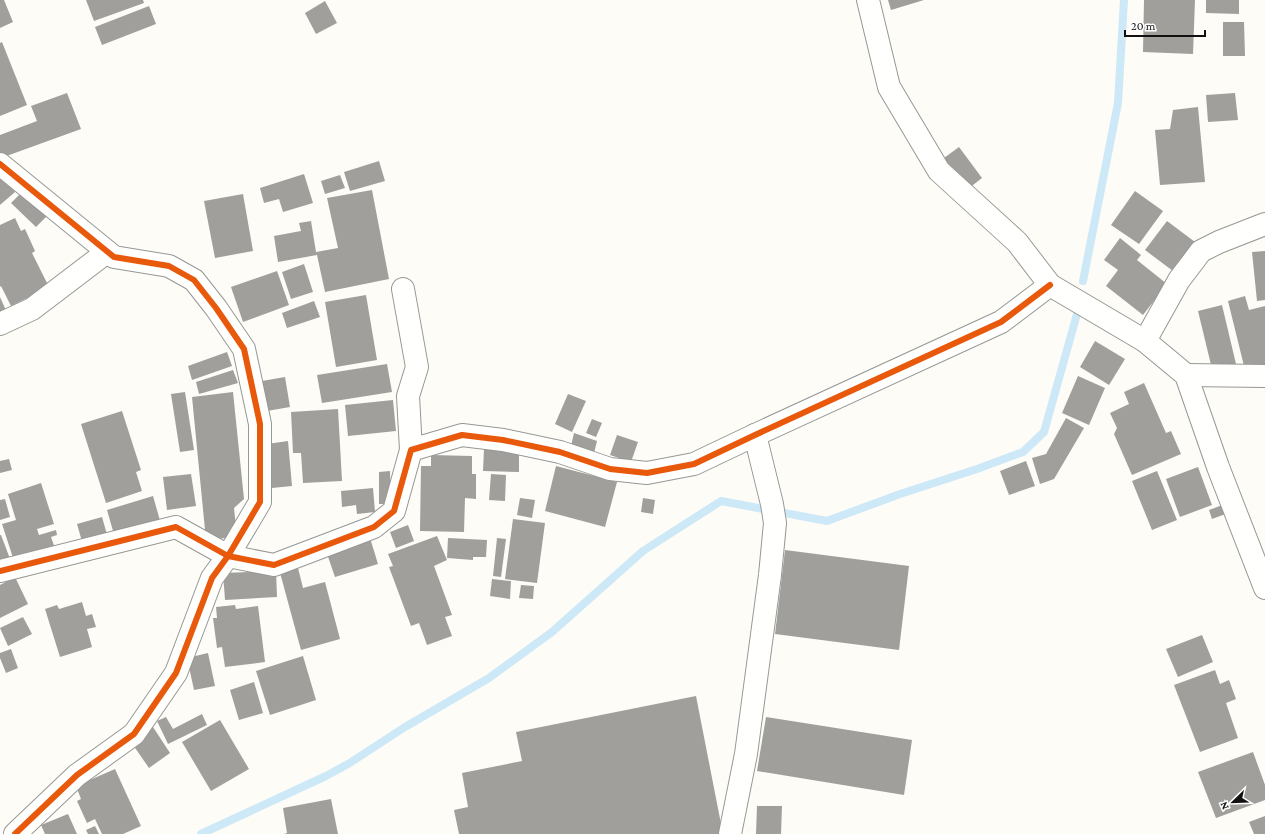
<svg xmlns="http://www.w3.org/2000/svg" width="1265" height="834" font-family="'Crimson Pro',serif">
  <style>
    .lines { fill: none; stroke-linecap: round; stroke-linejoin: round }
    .stream { stroke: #cde8f7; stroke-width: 8 }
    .building { fill: #a19f9c }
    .minor-casing { stroke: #979795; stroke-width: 24 }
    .minor { stroke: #fffffe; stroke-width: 22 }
    .cycleway-casing { stroke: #fff; stroke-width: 8 }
    .cycleway { stroke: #e8590c; stroke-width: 6 }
  </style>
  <rect width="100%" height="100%" fill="#fdfcf7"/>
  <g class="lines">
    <g class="stream">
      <polyline points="1083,281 1118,103 1124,0"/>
      <polyline points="201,834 326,776 348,764 405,727 489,678 552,632 643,551 721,501 827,521 900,494 977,469 1023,452 1044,432 1077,314"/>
    </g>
  </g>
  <g class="building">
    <polygon points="0,0 4,0 13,22 0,28"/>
    <polygon points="86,0 143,0 144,3 94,21"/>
    <polygon points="888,0 924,0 891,10"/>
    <polygon points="1144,0 1195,0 1193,54 1143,52"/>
    <polygon points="1206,0 1239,0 1239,14 1206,13"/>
    <polygon points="325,1 337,23 316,34 305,13"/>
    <polygon points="149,6 156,24 102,45 95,27"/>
    <polygon points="1223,22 1244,22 1245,56 1223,56"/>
    <polygon points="2,42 27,105 0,116 0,43"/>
    <polygon points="67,93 81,129 1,158 0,155 0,135 37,121 31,106"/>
    <polygon points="1235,93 1238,120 1208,122 1206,95"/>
    <polygon points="1198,107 1205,182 1160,185 1155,130 1170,129 1173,110"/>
    <polygon points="959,147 982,178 968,189 944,158"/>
    <polygon points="379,161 385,181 350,191 344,172"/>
    <polygon points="304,174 313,203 283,212 279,199 264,203 260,188"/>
    <polygon points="0,175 15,192 0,205"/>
    <polygon points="340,175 345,188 325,194 321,181"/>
    <polygon points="372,190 389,279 325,292 317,255 278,262 274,236 301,231 299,223 311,221 316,252 338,248 327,198"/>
    <polygon points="23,191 48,215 36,227 11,203"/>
    <polygon points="1135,191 1163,211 1139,244 1111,225"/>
    <polygon points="243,194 253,251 215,258 204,201"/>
    <polygon points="15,218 21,231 25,229 35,251 32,253 49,287 11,306 1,286 0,287 0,225"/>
    <polygon points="1167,221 1195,242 1173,271 1145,250"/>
    <polygon points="1120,238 1141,255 1137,260 1167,284 1143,315 1106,286 1118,270 1104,260"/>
    <polygon points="1265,251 1265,300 1257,301 1252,252"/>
    <polygon points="304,264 313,292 291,299 282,272"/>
    <polygon points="277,271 289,305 243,322 231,287"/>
    <polygon points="366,295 377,360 336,367 325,302"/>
    <polygon points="1245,296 1249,310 1265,306 1265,365 1245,370 1228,301"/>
    <polygon points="0,297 8,315 0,319"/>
    <polygon points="314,301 320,317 287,328 282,313"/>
    <polygon points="1222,305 1236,364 1212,369 1198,311"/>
    <polygon points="1095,341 1125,359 1109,385 1080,367"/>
    <polygon points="227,352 232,366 192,380 188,366"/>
    <polygon points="387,364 392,392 322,403 317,375"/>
    <polygon points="233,370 238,383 199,394 196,382"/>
    <polygon points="1078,376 1105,388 1089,425 1062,413"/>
    <polygon points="285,377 290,407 267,411 262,381"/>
    <polygon points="1144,383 1166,433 1171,431 1181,454 1132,475 1114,434 1117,428 1110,413 1129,404 1124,392"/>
    <polygon points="185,392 194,450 180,452 171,394"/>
    <polygon points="233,392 244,499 234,508 237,537 206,540 192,397"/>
    <polygon points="568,394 586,401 572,432 555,424"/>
    <polygon points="393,400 396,431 348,436 345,405"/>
    <polygon points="338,409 342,481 303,483 301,453 293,453 291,412"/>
    <polygon points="122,411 141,470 136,472 142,491 106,503 81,424"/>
    <polygon points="1066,418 1084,428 1054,479 1040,484 1032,458 1046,454"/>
    <polygon points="592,419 602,423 596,437 586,433"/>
    <polygon points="574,433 597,441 594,453 571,446"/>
    <polygon points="617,435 638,442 631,462 610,455"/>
    <polygon points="288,441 292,486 272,488 267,444"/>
    <polygon points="484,449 519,450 519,472 483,471"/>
    <polygon points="431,455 472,456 472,474 476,474 476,499 465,498 464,532 420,531 421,466 431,466"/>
    <polygon points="9,459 12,470 0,473 0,461"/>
    <polygon points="1026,461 1035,486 1009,495 1000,471"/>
    <polygon points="556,466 617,482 605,527 545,511"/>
    <polygon points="1198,467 1212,505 1180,517 1166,479"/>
    <polygon points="390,471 391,504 379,504 379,472"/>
    <polygon points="1157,471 1177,520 1152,530 1132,481"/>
    <polygon points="191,474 196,506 167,510 163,477"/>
    <polygon points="491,474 506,475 505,501 489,500"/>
    <polygon points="41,483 54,524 37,529 39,535 56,530 57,535 51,537 57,554 16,567 2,524 16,520 8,494"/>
    <polygon points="373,488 375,512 357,514 356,505 342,507 341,491"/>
    <polygon points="153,496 161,524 115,538 107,510"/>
    <polygon points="520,498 535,500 532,518 517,515"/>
    <polygon points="643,498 655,500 653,514 641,512"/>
    <polygon points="5,499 10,517 0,520 0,500"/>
    <polygon points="1228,503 1231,512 1212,519 1209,510"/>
    <polygon points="102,517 108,538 83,545 77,524"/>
    <polygon points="513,519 545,523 537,583 505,579"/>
    <polygon points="408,525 414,541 396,548 390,532"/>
    <polygon points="0,535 1,535 12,564 0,562"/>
    <polygon points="437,536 447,560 434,566 452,615 445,617 452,636 427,645 419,623 411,626 389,567 393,566 388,554"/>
    <polygon points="370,538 378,564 335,577 326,551"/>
    <polygon points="448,538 487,540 486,557 473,557 473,560 447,558"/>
    <polygon points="497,538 506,539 501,577 493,576"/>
    <polygon points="785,550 909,566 899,650 775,634"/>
    <polygon points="297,564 303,588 325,582 340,639 301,650 279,569"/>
    <polygon points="276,571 277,597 225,600 223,573"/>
    <polygon points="15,577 28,604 0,618 0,585"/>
    <polygon points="492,579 511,581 510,599 490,596"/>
    <polygon points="521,585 534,586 533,599 519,598"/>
    <polygon points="82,602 86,616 92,614 96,627 87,629 92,647 60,657 45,609 57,605 59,609"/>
    <polygon points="235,605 236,609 258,606 265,662 225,667 222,647 217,648 213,618 217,618 216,607"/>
    <polygon points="23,617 32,634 8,646 0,628"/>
    <polygon points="1202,635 1213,662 1178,677 1166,649"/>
    <polygon points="11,649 18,668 6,673 0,658 0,653"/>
    <polygon points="208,653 215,686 194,690 187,658"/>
    <polygon points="303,656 316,700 270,715 256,671"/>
    <polygon points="1215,670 1220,684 1229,680 1236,699 1226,703 1238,738 1200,752 1174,685"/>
    <polygon points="254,682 263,713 239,720 230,690"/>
    <polygon points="696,696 723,834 459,834 454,810 468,807 462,773 522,761 516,732"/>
    <polygon points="202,714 207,725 168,744 157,721 166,717 173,729"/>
    <polygon points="766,717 912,740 904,795 757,771"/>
    <polygon points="220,720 249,769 211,791 182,742"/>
    <polygon points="153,727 170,753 149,768 131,742"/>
    <polygon points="1253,752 1265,785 1265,800 1216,818 1198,772"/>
    <polygon points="115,769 141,826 123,834 102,834 95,819 87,823 77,801 81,799 76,786"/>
    <polygon points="331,799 338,834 284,834 287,833 283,808"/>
    <polygon points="757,806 782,806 781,834 756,834"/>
    <polygon points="68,814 77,834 45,834 41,825"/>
    <polygon points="1265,816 1265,834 1254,834 1249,822"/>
    <polygon points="95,826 99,834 88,834 86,830"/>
  </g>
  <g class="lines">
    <g class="minor-casing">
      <g id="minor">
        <polyline points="868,0 889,87 939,171 1017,242 1050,285 1145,341 1186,375 1218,467 1265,588"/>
        <polyline points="0,164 114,257 169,266 194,280 216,308 244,349 260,424 260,502 228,556 212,578 176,673 134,734 77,775 15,834"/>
        <polyline points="403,289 417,367 408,396 411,450"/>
        <polyline points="0,324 32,309 107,252"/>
        <polyline points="1145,341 1179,280 1201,251 1219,242 1265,224"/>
        <polyline points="1186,375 1265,376"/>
        <polyline points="0,571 176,527 228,556 274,565 374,527 394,511 411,450 462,435 503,440 560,452 610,469 647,473 694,464 755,435 1001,322 1050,285"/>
        <polyline points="730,834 746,754 770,575 775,523 772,504 755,435"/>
      </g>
    </g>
    <use href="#minor" class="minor"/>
    <g class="cycleway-casing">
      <g id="cycleway">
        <polyline points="0,164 114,257 169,266 194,280 216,308 244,349 260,424 260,502 228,556 212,578 176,673 134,734 77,775 15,834"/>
        <polyline points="0,571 176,527 228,556 274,565 374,527 394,511 411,450 462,435 503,440 560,452 610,469 647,473 694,464 755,435 1001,322 1050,285"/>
      </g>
    </g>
    <use href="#cycleway" class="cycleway"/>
  </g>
  <g transform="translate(1233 802) rotate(247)" stroke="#ffffff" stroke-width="3" paint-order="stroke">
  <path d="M0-3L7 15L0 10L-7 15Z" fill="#111111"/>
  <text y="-6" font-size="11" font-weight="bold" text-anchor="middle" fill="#111111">N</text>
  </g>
  <path d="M1125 30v6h80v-6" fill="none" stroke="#111111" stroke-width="2"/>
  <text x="1131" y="30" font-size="12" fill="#111111" stroke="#ffffff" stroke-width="3" paint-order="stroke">20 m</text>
</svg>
